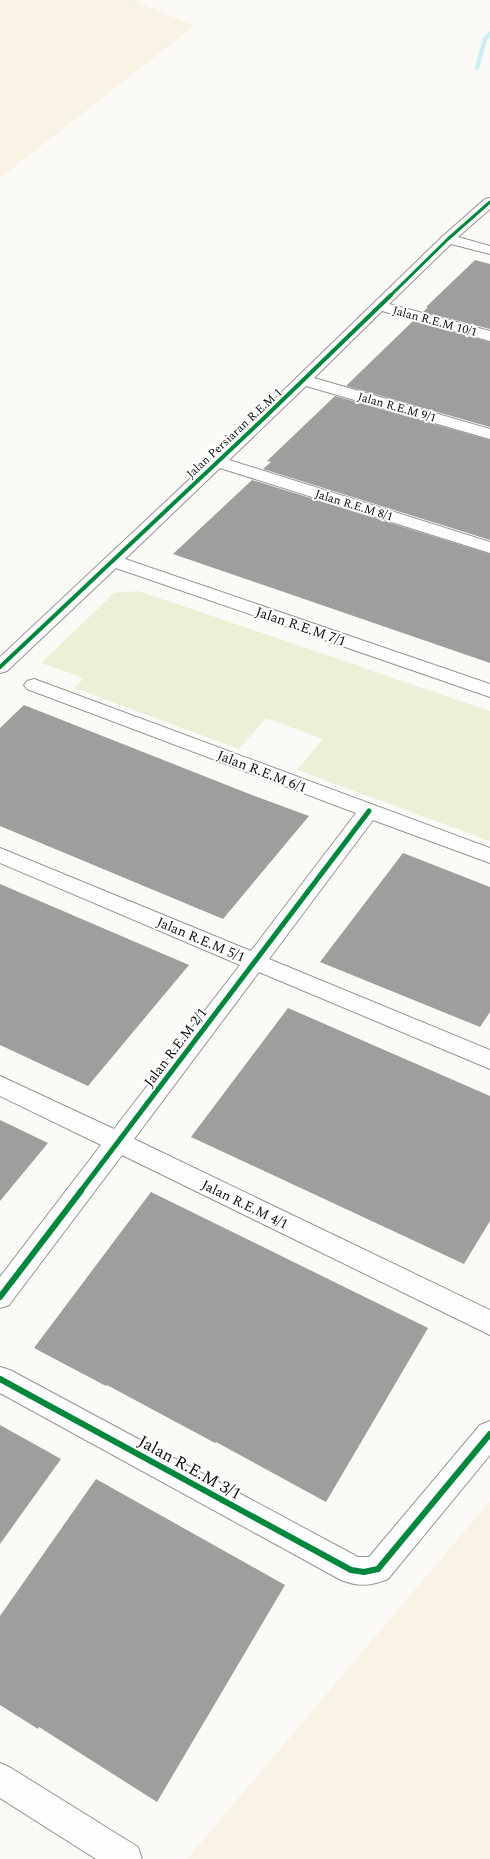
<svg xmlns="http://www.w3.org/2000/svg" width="490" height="1859" font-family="Spectral,serif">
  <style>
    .farmland { fill: #f8f3e4 }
    .green { fill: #eaf1d7 }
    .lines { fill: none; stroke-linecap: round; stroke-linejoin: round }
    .stream { stroke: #ceeef6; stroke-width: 4.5 }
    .building { fill: #a09e9c }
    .minor-casing { stroke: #969594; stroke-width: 2 }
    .minor { fill: #fffefe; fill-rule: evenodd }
    .cycleway-far3-casing { stroke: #fff; stroke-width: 4.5 }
    .cycleway-far2-casing { stroke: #fff; stroke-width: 6 }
    .cycleway-far1-casing { stroke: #fff; stroke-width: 8 }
    .cycleway-casing { stroke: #fff; stroke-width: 9 }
    .cycleway-far3 { stroke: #00873e; stroke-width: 3 }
    .cycleway-far2 { stroke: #00873e; stroke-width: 4 }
    .cycleway-far1 { stroke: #00873e; stroke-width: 5 }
    .cycleway { stroke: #00873e; stroke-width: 6 }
    .labels { text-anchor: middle; stroke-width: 4; stroke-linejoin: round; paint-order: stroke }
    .far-street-label { font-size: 12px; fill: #101010; stroke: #fff }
    .street-label { font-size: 14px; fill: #101010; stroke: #fff }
    .near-street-label { font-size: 17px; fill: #101010; stroke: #fff }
  </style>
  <rect width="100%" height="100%" fill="#fcfaf7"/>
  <g class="farmland">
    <polygon points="0,0 133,0 194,26 0,178"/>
    <polygon points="490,1501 490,1859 187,1859"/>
  </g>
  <polygon class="green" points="139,591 490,711 490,841 297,770 323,739 266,718 239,749 74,688 84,678 41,663 114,593"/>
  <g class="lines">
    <polyline class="stream" points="477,68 485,39 490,34"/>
  </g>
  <g class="building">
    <polygon points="475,260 490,264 490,329 423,312 428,307 426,307"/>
    <polygon points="413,321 490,342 490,427 346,386"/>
    <polygon points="335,396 490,440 490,540 263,469 271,462 267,461"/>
    <polygon points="252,480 490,554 490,663 173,554"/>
    <polygon points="24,705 252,795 309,816 223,919 0,826 0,728"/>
    <polygon points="403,853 490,887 490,1012 480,1027 320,962"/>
    <polygon points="0,884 189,965 88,1086 0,1045"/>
    <polygon points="288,1008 490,1096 490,1221 464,1264 191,1137"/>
    <polygon points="0,1120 48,1143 0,1201"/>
    <polygon points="151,1192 428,1328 326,1502 216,1442 215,1443 107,1385 106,1386 34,1348"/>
    <polygon points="0,1425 61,1459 0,1544"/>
    <polygon points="96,1479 285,1585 157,1802 39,1727 38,1729 0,1705 0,1616"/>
  </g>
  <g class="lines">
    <g class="minor-casing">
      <g id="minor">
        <polygon points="490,198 490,209 458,237 490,246 490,254 451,244 389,304 490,331 490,341 382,311 314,378 490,429 490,439 306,386 229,460 490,542 490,553 220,468 125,559 490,684 490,697 116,568 7,671 0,673 0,657 256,417 443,236 485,199"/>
        <polygon points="34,679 490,848 490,863 373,820 269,959 490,1050 490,1069 259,972 134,1139 490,1310 490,1335 122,1155 9,1305 0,1308 0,1277 101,1145 0,1096 0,1076 114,1129 240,965 0,863 0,848 251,951 356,813 27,689 24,685 27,681"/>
        <path d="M 0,1367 L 10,1370 L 358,1557 L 369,1557 L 480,1425 L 490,1421 L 490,1455 L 388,1579 C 370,1586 359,1587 341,1580 L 0,1393 Z"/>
        <polygon points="0,1763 11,1768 138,1847 142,1859 96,1859 0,1798"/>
      </g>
    </g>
    <use href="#minor" class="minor"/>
    <g class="cycleway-far3-casing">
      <polyline id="cycleway-far3" points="390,296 448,239 490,202"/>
    </g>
    <g class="cycleway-far2-casing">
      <polyline id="cycleway-far2" points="0,667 262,420 391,295"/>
    </g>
    <g class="cycleway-far1-casing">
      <polyline id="cycleway-far1" points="80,1192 369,811"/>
    </g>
    <g class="cycleway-casing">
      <g id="cycleway">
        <polyline points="0,1297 81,1191"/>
        <polyline points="0,1379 351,1570 364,1572 378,1569 490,1434"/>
      </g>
    </g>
    <use href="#cycleway-far3" class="cycleway-far3"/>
    <use href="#cycleway-far2" class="cycleway-far2"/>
    <use href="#cycleway-far1" class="cycleway-far1"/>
    <use href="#cycleway" class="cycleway"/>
  </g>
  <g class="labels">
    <g class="far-street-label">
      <text transform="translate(435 321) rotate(15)" y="4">Jalan R.E.M 10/1</text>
      <text transform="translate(397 407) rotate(16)" y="4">Jalan R.E.M 9/1</text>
      <text transform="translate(234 433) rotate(-43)" y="4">Jalan Persiaran R.E.M 1</text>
      <text transform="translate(354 505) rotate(17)" y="4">Jalan R.E.M 8/1</text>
    </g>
    <g class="street-label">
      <text transform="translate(301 626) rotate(19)" y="5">Jalan R.E.M 7/1</text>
      <text transform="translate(262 771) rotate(21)" y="5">Jalan R.E.M 6/1</text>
      <text transform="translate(201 939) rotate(23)" y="5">Jalan R.E.M 5/1</text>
      <text transform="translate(175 1047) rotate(-53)" y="5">Jalan R.E.M 2/1</text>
      <text transform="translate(245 1204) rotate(26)" y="5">Jalan R.E.M 4/1</text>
    </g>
    <g class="near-street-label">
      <text transform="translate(190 1467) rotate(29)" y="6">Jalan R.E.M 3/1</text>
    </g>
  </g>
</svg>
